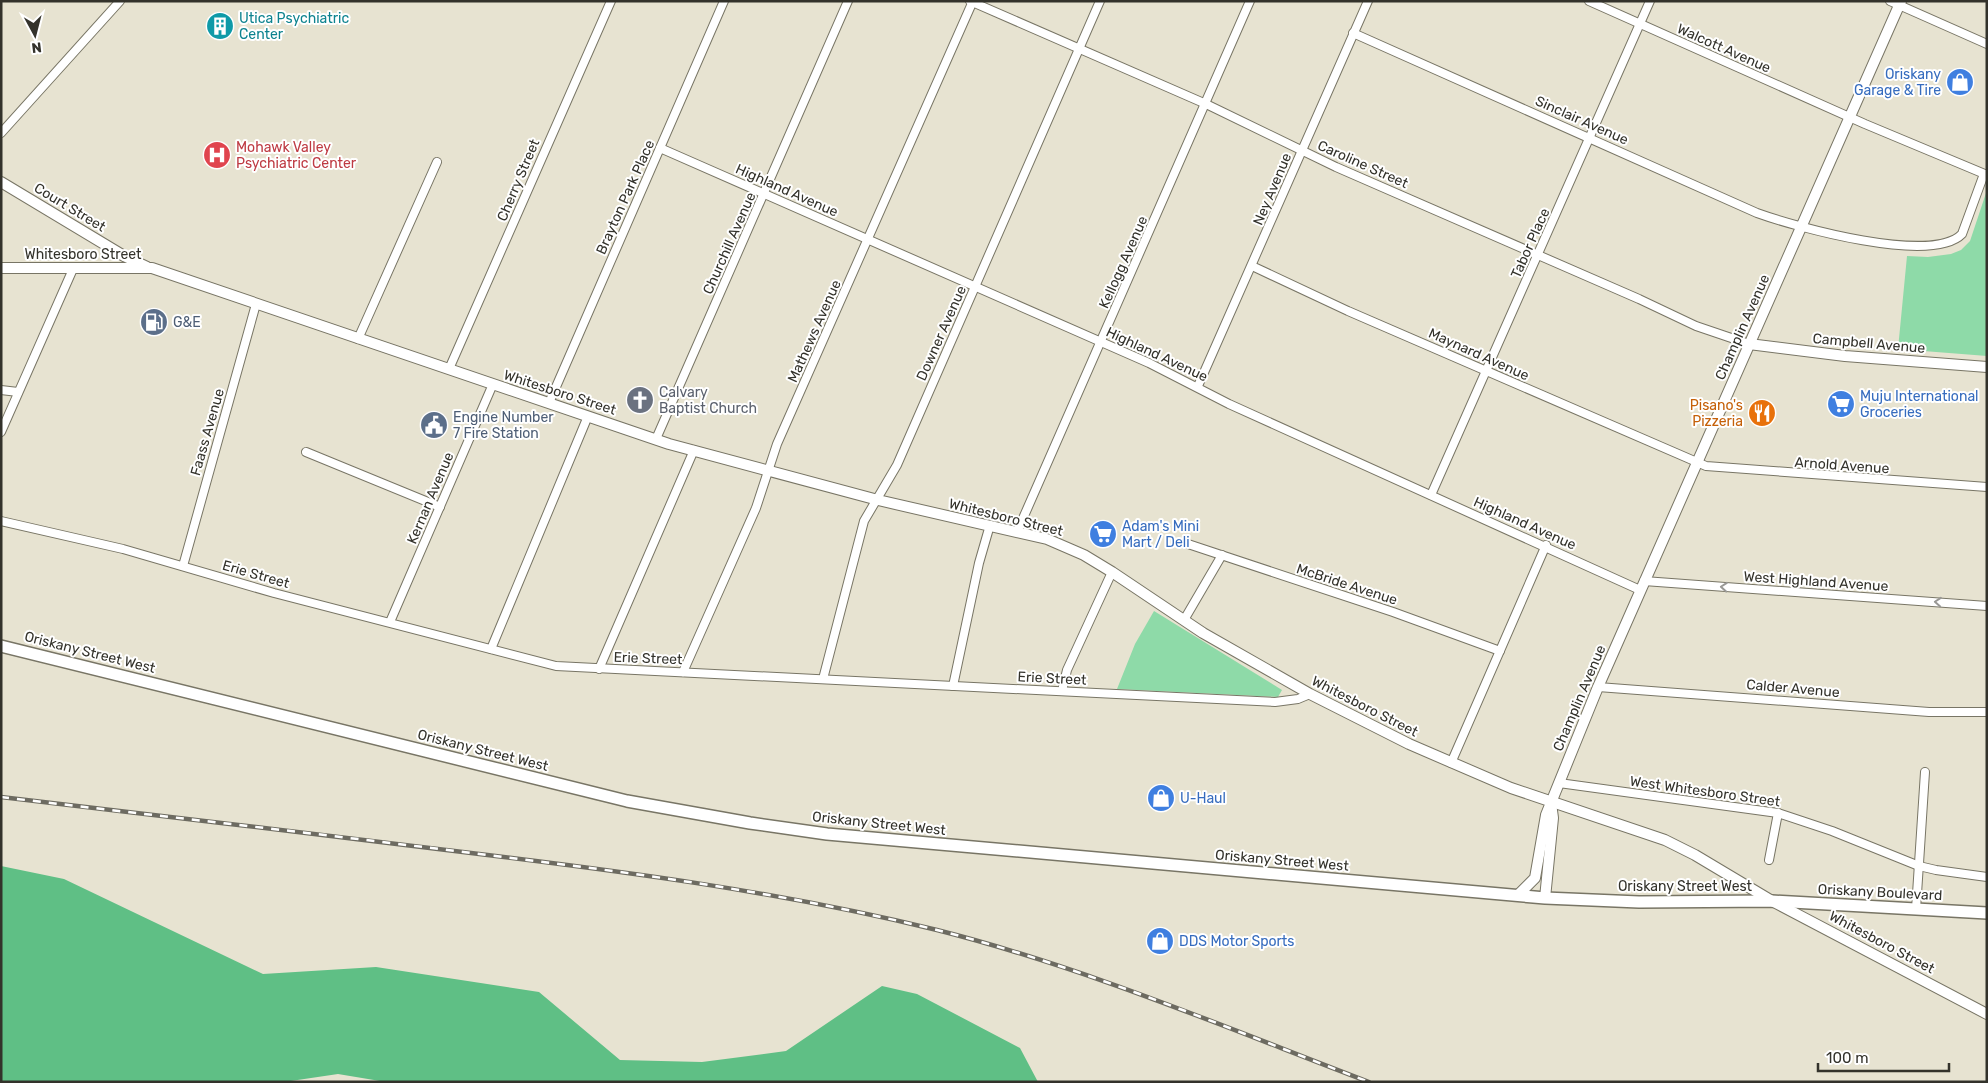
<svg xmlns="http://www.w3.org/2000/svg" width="1988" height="1083" font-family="Rubik,sans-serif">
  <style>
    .green { fill: #8edaa8 }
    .forest { fill: #5fbf85 }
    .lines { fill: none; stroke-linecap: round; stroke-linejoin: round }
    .street-casing { stroke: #787565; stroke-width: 10 }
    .secondary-casing { stroke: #787565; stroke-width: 12 }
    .primary-casing { stroke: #787565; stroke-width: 14 }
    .street { stroke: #fff; stroke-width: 8 }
    .secondary { stroke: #fff; stroke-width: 10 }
    .primary { stroke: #fff; stroke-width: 11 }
    .rail-casing { stroke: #6d6b61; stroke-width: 4.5 }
    .rail { stroke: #fff; stroke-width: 2.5; stroke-dasharray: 8; stroke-linecap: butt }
    .oneway { stroke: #999895 }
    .labels { text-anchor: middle; stroke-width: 4; stroke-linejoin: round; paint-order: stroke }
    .culture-label { font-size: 14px; fill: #0d838f; stroke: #fff; text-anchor: start }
    .street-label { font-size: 14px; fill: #33322b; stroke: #fff }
    .shop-label { font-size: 14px; fill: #366cbe; stroke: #fff; text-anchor: start }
    .health-label { font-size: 14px; fill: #be3a42; stroke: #fff; text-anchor: start }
    .service-label { font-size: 14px; fill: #4e5e75; stroke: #fff; text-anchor: start }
    .worship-label { font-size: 14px; fill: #5b616d; stroke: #fff; text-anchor: start }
    .food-label { font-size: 14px; fill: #c56008; stroke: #fff; text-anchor: end }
  </style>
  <rect width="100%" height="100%" fill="#e7e3d1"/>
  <g class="green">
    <polygon points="1987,190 1987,356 1898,349 1907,256 1928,257 1951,254 1961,250 1970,241"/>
    <polygon points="1154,611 1282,690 1278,697 1117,689 1135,644"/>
  </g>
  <polygon class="forest" points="1,866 64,879 263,974 376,967 539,992 620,1060 702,1062 786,1051 882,986 917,994 1020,1048 1038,1082 386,1082 338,1074 284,1082 1,1082"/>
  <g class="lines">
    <g class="street-casing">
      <g id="street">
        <polyline points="970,1 1206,104 1336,167 1639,299 1696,326 1749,344"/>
        <polyline points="1589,1 1865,124 1987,175"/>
        <polyline points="1890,1 1987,44"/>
        <path d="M 1353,33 L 1757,213 C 1796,227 1932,265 1962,234 L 1984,174"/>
        <polyline points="1,133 120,1"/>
        <polyline points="660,148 1149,363 1229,404 1640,590"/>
        <polyline points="1252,266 1348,311 1706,466 1987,487"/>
        <polyline points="358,339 437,162"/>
        <polyline points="449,369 611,1"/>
        <polyline points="1198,386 1368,1"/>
        <polyline points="1,390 18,392"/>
        <polyline points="549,403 724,1"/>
        <polyline points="1,432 73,269"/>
        <polyline points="656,439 848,1"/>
        <polyline points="306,452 440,507"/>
        <polyline points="1431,495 1650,1"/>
        <polyline points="1,521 123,549 274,593 556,666 1275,702 1298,699 1310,694"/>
        <polyline points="1017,532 1250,1"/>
        <polyline points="1185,543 1393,612 1500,651"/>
        <polyline points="183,566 256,304"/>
        <polyline points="1644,581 1987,606"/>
        <polyline points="1184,620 1222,555"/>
        <polyline points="390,622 493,384"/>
        <polyline points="491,649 588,416"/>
        <polyline points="599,669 694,450"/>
        <polyline points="683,672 756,508 777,444 973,1"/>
        <polyline points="823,679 864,521 897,465 1100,1"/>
        <polyline points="953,686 979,563 990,525"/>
        <polyline points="1598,687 1929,712 1987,712"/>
        <polyline points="1062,691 1067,670 1112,572"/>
        <polyline points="1451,763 1546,545"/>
        <polyline points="1559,783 1778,813 1832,831 1919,866 1936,870 1987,877"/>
        <polyline points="1769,860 1778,813"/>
        <polyline points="1916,909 1925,772"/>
      </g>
    </g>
    <g class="secondary-casing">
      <g id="secondary">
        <polyline points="1,182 124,256 147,267"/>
        <polyline points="1,268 152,268 669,444 878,500 1047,539 1084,555 1112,572 1203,633 1310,694 1409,744 1511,788 1665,840 1695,855 1772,901 1987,1014"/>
        <polyline points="1749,344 1845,356 1987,367"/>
        <polyline points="1518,895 1535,878 1546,815 1598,687 1901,1"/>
        <polyline points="1545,898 1553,818 1551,803"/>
      </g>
    </g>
    <g class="primary-casing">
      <polyline id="primary" points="1,646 627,801 750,823 827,834 1545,898 1639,902 1772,901 1987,913"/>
    </g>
    <use href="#street" class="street"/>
    <use href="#secondary" class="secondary"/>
    <use href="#primary" class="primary"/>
    <g class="rail-casing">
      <path id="rail" d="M 1,797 C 158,816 314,833 471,853 C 628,872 782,892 937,930 C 1084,967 1227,1028 1369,1082"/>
    </g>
    <use href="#rail" class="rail"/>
  </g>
  <defs><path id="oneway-chevron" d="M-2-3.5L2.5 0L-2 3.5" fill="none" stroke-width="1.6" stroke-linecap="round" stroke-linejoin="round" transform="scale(1.25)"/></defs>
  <g class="oneway">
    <use href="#oneway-chevron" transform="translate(1724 587) rotate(-175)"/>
    <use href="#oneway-chevron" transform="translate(1938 602) rotate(-176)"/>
  </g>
  <defs>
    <g id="building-disc" transform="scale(1.4375)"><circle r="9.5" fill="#0f9aa8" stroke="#fff"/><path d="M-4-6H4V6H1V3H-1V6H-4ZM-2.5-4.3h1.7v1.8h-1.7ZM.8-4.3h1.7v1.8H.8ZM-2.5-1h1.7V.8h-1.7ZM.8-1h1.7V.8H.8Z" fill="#fff"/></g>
    <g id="shop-disc" transform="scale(1.4375)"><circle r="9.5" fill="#3f7fe0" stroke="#fff"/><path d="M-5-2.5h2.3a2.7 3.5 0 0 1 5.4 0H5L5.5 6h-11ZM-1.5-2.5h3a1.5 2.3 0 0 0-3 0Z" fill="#fff"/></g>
    <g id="hospital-disc" transform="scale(1.4375)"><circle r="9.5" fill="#e0444e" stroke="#fff"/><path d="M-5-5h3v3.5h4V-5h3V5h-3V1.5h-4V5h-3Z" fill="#fff"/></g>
    <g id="fuel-disc" transform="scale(1.4375)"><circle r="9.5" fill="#5c6f8a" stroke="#fff"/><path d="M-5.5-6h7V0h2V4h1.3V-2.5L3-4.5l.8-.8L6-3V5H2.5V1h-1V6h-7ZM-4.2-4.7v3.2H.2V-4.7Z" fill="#fff"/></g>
    <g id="church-disc" transform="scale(1.4375)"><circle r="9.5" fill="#6b7280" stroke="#fff"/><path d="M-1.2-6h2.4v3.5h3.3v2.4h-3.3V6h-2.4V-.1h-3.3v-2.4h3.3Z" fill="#fff"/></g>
    <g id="supermarket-disc" transform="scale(1.4375)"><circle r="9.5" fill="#3f7fe0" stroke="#fff"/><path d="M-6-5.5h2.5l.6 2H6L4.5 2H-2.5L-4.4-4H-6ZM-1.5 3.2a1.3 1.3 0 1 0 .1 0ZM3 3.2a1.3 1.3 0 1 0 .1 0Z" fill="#fff"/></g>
    <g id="restaurant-disc" transform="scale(1.4375)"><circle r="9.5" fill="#e8710a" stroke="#fff"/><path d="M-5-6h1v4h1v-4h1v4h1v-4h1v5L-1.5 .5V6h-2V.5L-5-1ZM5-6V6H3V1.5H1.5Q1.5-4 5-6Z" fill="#fff"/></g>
    <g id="civic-disc" transform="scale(1.4375)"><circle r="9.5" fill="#5c6f8a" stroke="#fff"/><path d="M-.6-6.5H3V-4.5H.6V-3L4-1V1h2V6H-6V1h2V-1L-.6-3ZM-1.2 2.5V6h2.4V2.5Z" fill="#fff"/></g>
  </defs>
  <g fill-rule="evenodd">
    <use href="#building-disc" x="220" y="26"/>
    <use href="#shop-disc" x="1960" y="82"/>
    <use href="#hospital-disc" x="217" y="155"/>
    <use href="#fuel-disc" x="154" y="322"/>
    <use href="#church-disc" x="640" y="400"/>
    <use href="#supermarket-disc" x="1841" y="404"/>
    <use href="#restaurant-disc" x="1762" y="413"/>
    <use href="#civic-disc" x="434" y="425"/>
    <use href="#supermarket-disc" x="1103" y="534"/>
    <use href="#shop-disc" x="1161" y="798"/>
    <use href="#shop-disc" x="1160" y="941"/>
  </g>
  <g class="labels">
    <g class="culture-label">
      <text x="239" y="23">Utica Psychiatric<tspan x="239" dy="16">Center</tspan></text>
    </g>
    <g class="street-label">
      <text transform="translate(1724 48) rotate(24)" y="5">Walcott Avenue</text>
      <text transform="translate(1582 120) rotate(24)" y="5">Sinclair Avenue</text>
      <text transform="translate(1363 164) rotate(24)" y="5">Caroline Street</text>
      <text transform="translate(518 180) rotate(-67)" y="5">Cherry Street</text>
      <text transform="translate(1272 189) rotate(-67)" y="5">Ney Avenue</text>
      <text transform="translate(787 190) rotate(24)" y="5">Highland Avenue</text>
      <text transform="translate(625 197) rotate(-66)" y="5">Brayton Park Place</text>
      <text transform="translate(70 207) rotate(31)" y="5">Court Street</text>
      <text transform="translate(729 243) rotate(-66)" y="5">Churchill Avenue</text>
      <text transform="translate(1530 243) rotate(-66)" y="5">Tabor Place</text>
      <text x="83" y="259">Whitesboro Street</text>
      <text transform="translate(1123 262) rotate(-66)" y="5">Kellogg Avenue</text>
      <text transform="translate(1742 327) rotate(-66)" y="5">Champlin Avenue</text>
      <text transform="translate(814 331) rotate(-66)" y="5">Mathews Avenue</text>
      <text transform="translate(941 333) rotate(-66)" y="5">Downer Avenue</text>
      <text transform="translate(1869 343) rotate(5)" y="5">Campbell Avenue</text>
      <text transform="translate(1157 354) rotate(25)" y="5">Highland Avenue</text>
      <text transform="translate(1479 354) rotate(24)" y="5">Maynard Avenue</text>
      <text transform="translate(560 392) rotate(18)" y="5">Whitesboro Street</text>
      <text transform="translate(207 432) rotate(-74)" y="5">Faass Avenue</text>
      <text transform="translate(1842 465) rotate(4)" y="5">Arnold Avenue</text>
      <text transform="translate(430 498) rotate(-67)" y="5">Kernan Avenue</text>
      <text transform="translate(1006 517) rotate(14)" y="5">Whitesboro Street</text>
      <text transform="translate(1525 523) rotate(24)" y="5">Highland Avenue</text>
      <text transform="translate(256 574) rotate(16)" y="5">Erie Street</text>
      <text transform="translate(1816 581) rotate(4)" y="5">West Highland Avenue</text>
      <text transform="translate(1347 584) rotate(18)" y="5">McBride Avenue</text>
      <text transform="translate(90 652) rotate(14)" y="5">Oriskany Street West</text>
      <text transform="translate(648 658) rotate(2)" y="5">Erie Street</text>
      <text transform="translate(1052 678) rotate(3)" y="5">Erie Street</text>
      <text transform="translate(1793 688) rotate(5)" y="5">Calder Avenue</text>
      <text transform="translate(1579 698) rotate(-67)" y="5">Champlin Avenue</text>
      <text transform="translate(1365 706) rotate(27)" y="5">Whitesboro Street</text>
      <text transform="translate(483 750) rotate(14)" y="5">Oriskany Street West</text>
      <text transform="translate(1705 791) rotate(8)" y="5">West Whitesboro Street</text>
      <text transform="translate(879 823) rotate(6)" y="5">Oriskany Street West</text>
      <text transform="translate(1282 860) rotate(5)" y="5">Oriskany Street West</text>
      <text x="1685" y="891">Oriskany Street West</text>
      <text transform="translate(1880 892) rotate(3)" y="5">Oriskany Boulevard</text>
      <text transform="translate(1882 942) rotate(28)" y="5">Whitesboro Street</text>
    </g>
    <g class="shop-label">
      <text x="1941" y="79" text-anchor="end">Oriskany<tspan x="1941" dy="16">Garage &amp; Tire</tspan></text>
      <text x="1860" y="401">Muju International<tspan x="1860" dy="16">Groceries</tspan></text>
      <text x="1122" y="531">Adam's Mini<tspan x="1122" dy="16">Mart / Deli</tspan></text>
      <text x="1180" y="803">U-Haul</text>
      <text x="1179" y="946">DDS Motor Sports</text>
    </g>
    <g class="health-label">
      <text x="236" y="152">Mohawk Valley<tspan x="236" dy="16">Psychiatric Center</tspan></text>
    </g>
    <g class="service-label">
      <text x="173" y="327">G&amp;E</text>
      <text x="453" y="422">Engine Number<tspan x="453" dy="16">7 Fire Station</tspan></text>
    </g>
    <g class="worship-label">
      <text x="659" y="397">Calvary<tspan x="659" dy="16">Baptist Church</tspan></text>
    </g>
    <g class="food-label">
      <text x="1743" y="410">Pisano's<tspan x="1743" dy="16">Pizzeria</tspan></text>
    </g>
  </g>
  <rect width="1988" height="1083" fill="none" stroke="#33322b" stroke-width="5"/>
  <g transform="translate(35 35) rotate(173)" stroke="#ffffff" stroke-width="4" paint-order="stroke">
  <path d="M0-4L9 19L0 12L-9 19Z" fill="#33322b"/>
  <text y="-8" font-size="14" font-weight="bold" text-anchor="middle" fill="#33322b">N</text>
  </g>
  <path d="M1818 1063v8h131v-8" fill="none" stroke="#33322b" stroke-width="2.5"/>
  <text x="1826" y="1063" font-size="15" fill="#33322b" stroke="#ffffff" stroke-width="4" paint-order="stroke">100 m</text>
</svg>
